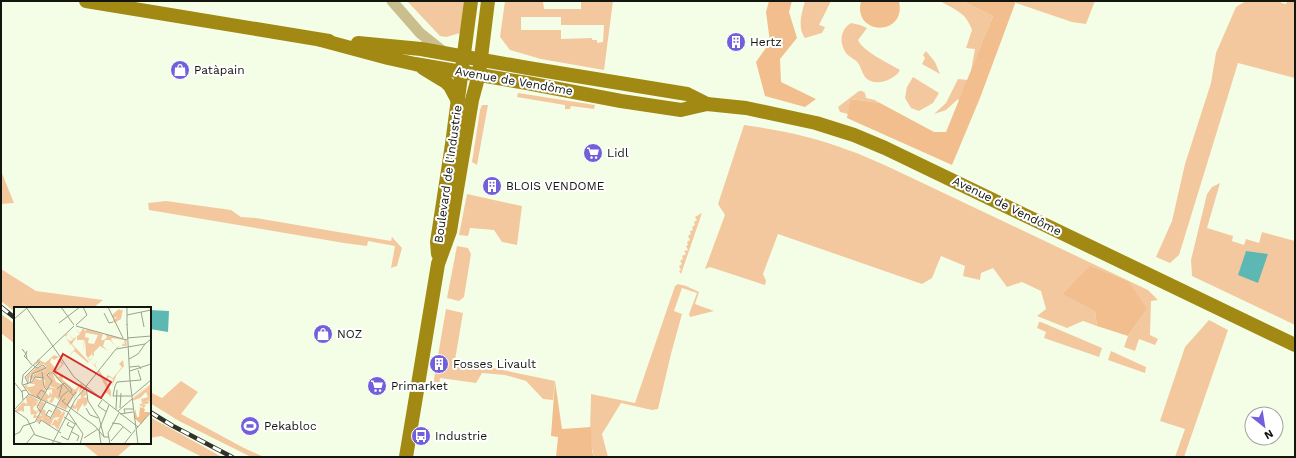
<svg xmlns="http://www.w3.org/2000/svg" width="1296" height="458" font-family="'Work Sans',sans-serif">
  <style>
    .green { fill: #f4c89f; fill-rule: evenodd }
    .forest { fill: #f2be8d }
    .water { fill: #5db8b4 }
    .lines { fill: none; stroke-linecap: round; stroke-linejoin: round }
    .minor { stroke: #cabe8d; stroke-width: 11 }
    .major { stroke: #a18914; stroke-width: 14 }
    .rail-casing { stroke: #2f332a; stroke-width: 4.5 }
    .rail { stroke: #fff; stroke-width: 3; stroke-dasharray: 9; stroke-linecap: butt }
    .labels { text-anchor: middle; stroke-width: 4; stroke-linejoin: round; paint-order: stroke }
    .poi-label { font-size: 12px; fill: #12160e; stroke: #fff; text-anchor: start }
    .street-label { font-size: 12px; fill: #12160e; stroke: #fff }
    .inset-road { fill: none; stroke: #9aa190; stroke-width: 1 }
    .view { fill: #d62828; fill-opacity: 0.15; stroke: #d62828; stroke-width: 2 }
    .inset-edge { fill: none; stroke: #12160e; stroke-width: 2 }
  </style>
  <rect width="100%" height="100%" fill="#f4fee7"/>
  <g class="green">
    <polygon points="407,1 464,1 460,33 446,37 440,36"/>
    <path d="M 505,1 L 543,1 L 544,9 L 581,9 L 581,1 L 613,1 L 604,70 L 541,59 L 510,50 L 500,37 ZM 521,17 L 561,17 L 561,25 L 604,25 L 603,42 L 597,43 L 597,40 L 592,40 L 592,38 L 561,39 L 561,30 L 521,30 Z"/>
    <path d="M 805,1 L 831,1 L 819,25 L 825,27 L 822,33 L 805,38 C 797,27 802,12 805,1 Z"/>
    <path d="M 940,1 L 962,1 L 993,16 L 971,71 L 975,49 L 966,48 L 972,30 C 966,12 955,10 940,1 Z"/>
    <polygon points="1016,1 1095,1 1086,24 1072,22 1016,3"/>
    <polygon points="1246,1 1281,1 1281,3 1286,4 1287,1 1295,1 1295,78 1238,63 1179,255 1170,263 1156,257 1172,221 1185,164 1211,83 1216,53 1236,7"/>
    <path d="M 851,23 L 860,25 L 867,28 L 858,40 C 862,51 890,64 900,70 C 895,80 874,88 865,77 C 862,73 861,67 858,63 C 855,59 849,57 846,53 C 839,42 840,30 851,23 Z"/>
    <polygon points="926,51 935,62 940,74 922,64 925,58 923,55"/>
    <polygon points="913,77 939,93 933,103 919,111 911,108 905,98 907,87"/>
    <polygon points="958,79 968,80 959,101 958,99 946,110 934,114 946,103"/>
    <polygon points="859,91 862,91 865,93 866,98 875,100 880,103 850,99 848,114 840,112 838,107"/>
    <polygon points="518,93 595,105 594,109 571,106 570,109 565,109 565,105 517,97"/>
    <polygon points="482,105 488,105 477,165 472,162 480,110"/>
    <path d="M 744,125 C 780,130 815,137 848,150 C 863,155 877,162 891,168 L 1148,290 L 1158,300 L 1151,301 L 1150,335 L 1158,339 L 1155,345 L 1139,339 L 1135,351 L 1124,347 L 1128,336 L 1147,309 L 1095,311 L 1097,326 L 1083,321 L 1067,328 L 1037,316 L 1046,309 L 1041,291 L 1022,282 L 1007,287 L 993,268 L 981,273 L 980,280 L 963,276 L 965,266 L 941,256 L 932,278 L 922,284 L 778,234 L 763,274 L 766,281 L 765,285 L 710,267 L 705,269 L 725,215 L 718,204 Z"/>
    <polygon points="1,171 14,203 1,204"/>
    <polygon points="1220,183 1207,228 1233,236 1232,241 1244,245 1246,239 1259,243 1262,232 1295,241 1295,325 1192,276 1191,260 1207,194 1212,187"/>
    <polygon points="467,194 522,206 517,245 502,242 494,230 470,228 468,236 459,235"/>
    <polygon points="166,201 231,210 241,217 256,218 391,241 392,237 402,248 397,266 391,268 395,246 368,241 367,246 344,243 149,210 148,203"/>
    <polygon points="702,213 681,274 679,271 681,270 679,266 682,264 680,261 683,259 682,256 686,254 684,251 688,250 686,246 688,245 687,242 690,240 688,236 691,234 690,231 693,230 692,227 695,225 694,222 697,220 695,217"/>
    <polygon points="457,246 468,248 471,254 464,297 459,301 447,298"/>
    <polygon points="1,269 36,291 103,300 93,308 15,308 15,312 1,301"/>
    <path d="M 678,284 L 686,286 L 699,292 L 695,304 L 714,311 L 690,317 L 689,314 L 697,293 L 682,288 L 674,311 L 682,314 L 671,354 L 658,409 L 652,410 L 621,403 L 602,434 L 608,457 L 594,457 C 588,437 591,414 591,394 L 635,403 L 675,286 Z"/>
    <polygon points="446,309 463,313 455,360 555,381 553,400 543,399 526,381 505,375 482,373 476,383 440,378 439,387 433,386 436,366 440,367 441,362 437,361"/>
    <polygon points="1,314 15,324 15,344 1,333"/>
    <polygon points="1209,320 1228,330 1184,457 1175,457 1185,429 1160,421 1185,347"/>
    <polygon points="1039,322 1041,322 1102,348 1099,357 1044,338 1046,332 1037,328"/>
    <polygon points="1111,351 1146,367 1145,373 1108,360"/>
    <polygon points="181,381 198,392 181,414 244,448 264,457 251,457 179,421 150,403 150,392 162,398"/>
    <polygon points="150,417 222,457 202,457 161,436 150,438"/>
    <polygon points="82,443 133,443 117,457 99,457"/>
  </g>
  <g class="forest">
    <polygon points="769,1 792,1 789,12 797,38 780,59 781,82 816,99 805,107 765,96 756,62 770,42 766,12"/>
    <path d="M 861,1 L 899,1 C 907,37 852,36 861,1 Z"/>
    <polygon points="962,1 1016,1 980,98 952,165 847,118 850,99 880,103 934,132 946,132 993,16"/>
    <polygon points="1090,266 1129,282 1147,309 1128,336 1097,326 1095,311 1063,294"/>
    <polygon points="555,381 562,429 591,427 592,451 594,457 556,457 558,437 551,436"/>
  </g>
  <g class="water">
    <polygon points="1246,251 1268,254 1258,283 1238,275"/>
    <polygon points="150,310 169,311 168,332 150,329"/>
  </g>
  <g class="lines">
    <polyline class="minor" points="392,1 420,33 445,53"/>
    <g class="major">
      <polyline points="86,1 329,41"/>
      <polyline points="321,40 388,58 415,64 527,83 621,101 681,110 707,104 746,108 816,123 854,135 885,148 1295,345"/>
      <polyline points="358,43 421,49 528,68 687,94 707,104"/>
      <polyline points="423,68 446,82 450,86 458,101"/>
      <polyline points="438,254 437,242 452,144 471,1"/>
      <polyline points="406,457 438,264 450,231 472,100 479,74 488,1"/>
    </g>
    <g class="rail-casing">
      <g id="rail">
        <polyline points="1,307 15,318"/>
        <polyline points="150,412 173,426 232,457"/>
      </g>
    </g>
    <use href="#rail" class="rail"/>
  </g>
  <defs>
    <g id="building-disc" transform="scale(1)"><circle r="9.5" fill="#7260da" stroke="#fff"/><path d="M-4-6H4V6H1V3H-1V6H-4ZM-2.5-4.3h1.7v1.8h-1.7ZM.8-4.3h1.7v1.8H.8ZM-2.5-1h1.7V.8h-1.7ZM.8-1h1.7V.8H.8Z" fill="#fff"/></g>
    <g id="shop-disc" transform="scale(1)"><circle r="9.5" fill="#7260da" stroke="#fff"/><path d="M-5-2.5h2.3a2.7 3.5 0 0 1 5.4 0H5L5.5 6h-11ZM-1.5-2.5h3a1.5 2.3 0 0 0-3 0Z" fill="#fff"/></g>
    <g id="supermarket-disc" transform="scale(1)"><circle r="9.5" fill="#7260da" stroke="#fff"/><path d="M-6-5.5h2.5l.6 2H6L4.5 2H-2.5L-4.4-4H-6ZM-1.5 3.2a1.3 1.3 0 1 0 .1 0ZM3 3.2a1.3 1.3 0 1 0 .1 0Z" fill="#fff"/></g>
    <g id="stadium-disc" transform="scale(1)"><circle r="9.5" fill="#7260da" stroke="#fff"/><path d="M0-5a6.5 5 0 1 0 0 10a6.5 5 0 1 0 0-10ZM-3.5-1.8h7v3.6h-7Z" fill="#fff"/></g>
    <g id="bus-disc" transform="scale(1)"><circle r="9.5" fill="#7260da" stroke="#fff"/><path d="M-5-6H5V4H4V6H2V4H-2V6H-4V4H-5ZM-3.5-4V0h7V-4ZM-3.5 1.2v1.5H-2V1.2ZM2 1.2v1.5H3.5V1.2Z" fill="#fff"/></g>
  </defs>
  <g fill-rule="evenodd">
    <use href="#building-disc" x="736" y="42"/>
    <use href="#shop-disc" x="180" y="70"/>
    <use href="#supermarket-disc" x="593" y="153"/>
    <use href="#building-disc" x="492" y="186"/>
    <use href="#shop-disc" x="323" y="334"/>
    <use href="#building-disc" x="439" y="364"/>
    <use href="#supermarket-disc" x="377" y="386"/>
    <use href="#stadium-disc" x="250" y="426"/>
    <use href="#bus-disc" x="421" y="436"/>
  </g>
  <g class="labels">
    <g class="poi-label">
      <text x="750" y="46">Hertz</text>
      <text x="194" y="74">Patàpain</text>
      <text x="607" y="157">Lidl</text>
      <text x="506" y="190">BLOIS VENDOME</text>
      <text x="337" y="338">NOZ</text>
      <text x="453" y="368">Fosses Livault</text>
      <text x="391" y="390">Primarket</text>
      <text x="264" y="430">Pekabloc</text>
      <text x="435" y="440">Industrie</text>
    </g>
    <g class="street-label">
      <text transform="translate(514 81) rotate(10)" y="4">Avenue de Vendôme</text>
      <text transform="translate(448 174) rotate(-82)" y="4">Boulevard de l'Industrie</text>
      <text transform="translate(1007 206) rotate(26)" y="4">Avenue de Vendôme</text>
    </g>
  </g>
  <g transform="translate(14 307)">
    <rect width="137" height="137" fill="#f4fee7"/>
    <path d="M 105,2 L 106,3 L 110,2 L 112,2 L 109,2 L 107,12 L 100,16 L 99,13 L 104,10 L 99,11 L 98,8 ZM 69,21 L 70,22 L 70,23 L 72,24 L 71,30 L 75,31 L 74,36 L 80,37 L 84,28 L 72,26 L 72,22 L 89,27 L 87,33 L 90,33 L 93,30 L 91,27 L 112,33 L 113,38 L 112,39 L 108,39 L 109,36 L 111,38 L 110,33 L 98,31 L 97,33 L 102,40 L 106,39 L 103,41 L 94,31 L 96,33 L 91,33 L 89,39 L 94,44 L 86,39 L 74,51 L 76,53 L 79,49 L 78,48 L 80,45 L 80,48 L 76,54 L 80,58 L 84,53 L 81,58 L 84,63 L 75,53 L 72,48 L 71,32 L 69,45 L 70,33 L 63,33 L 63,29 L 58,37 L 75,55 L 74,56 L 60,44 L 50,54 L 61,42 L 57,37 L 54,39 L 56,37 L 50,30 L 48,31 L 50,30 L 56,36 L 51,28 L 54,27 L 52,30 L 56,34 L 59,33 L 54,26 L 59,32 L 66,27 L 61,22 L 66,26 ZM 40,48 L 45,50 L 40,53 L 38,51 L 36,55 L 43,63 L 48,57 L 43,53 L 46,52 L 50,57 L 42,65 L 44,70 L 48,67 L 49,73 L 61,83 L 67,76 L 70,79 L 65,86 L 66,79 L 59,94 L 62,85 L 52,103 L 44,99 L 47,90 L 45,93 L 41,90 L 38,96 L 35,95 L 38,90 L 33,92 L 35,95 L 28,93 L 32,86 L 35,89 L 36,85 L 38,88 L 38,82 L 34,83 L 35,80 L 44,82 L 36,79 L 38,74 L 34,68 L 35,66 L 39,67 L 42,75 L 47,77 L 50,77 L 58,84 L 51,77 L 43,72 L 39,66 L 36,65 L 33,67 L 38,74 L 33,83 L 30,80 L 31,74 L 29,71 L 29,80 L 32,83 L 27,93 L 18,88 L 10,79 L 15,76 L 12,79 L 15,80 L 20,79 L 21,77 L 16,77 L 19,75 L 21,71 L 26,73 L 29,71 L 21,70 L 16,74 L 16,69 L 25,65 L 17,67 L 15,71 L 15,76 L 12,70 L 22,60 L 24,61 L 30,59 L 32,61 L 28,65 L 32,62 L 32,59 L 29,57 L 22,60 L 27,55 L 21,58 L 24,52 L 31,56 ZM 109,53 L 110,59 L 103,67 L 98,79 L 99,72 L 95,70 L 92,74 L 97,84 L 97,90 L 93,86 L 90,87 L 93,82 L 84,65 L 85,63 L 91,72 L 94,68 L 99,71 L 108,60 L 105,57 ZM 137,75 L 119,92 L 137,77 L 137,92 L 135,91 L 137,95 L 132,93 L 136,96 L 128,98 L 132,98 L 128,103 L 129,100 L 125,98 L 132,94 L 128,96 L 127,92 L 134,90 L 132,85 L 126,91 L 118,94 L 118,92 ZM 71,80 L 72,88 L 69,90 L 74,91 L 73,97 L 70,100 L 69,96 L 63,106 L 63,100 L 62,102 L 56,101 L 59,97 L 61,99 L 64,92 L 61,94 L 67,91 L 67,88 L 65,89 ZM 16,88 L 26,94 L 21,94 L 25,95 L 22,97 L 25,98 L 27,94 L 31,96 L 26,106 L 22,103 L 25,103 L 24,98 L 20,99 L 19,102 L 24,106 L 21,108 L 24,109 L 22,111 L 19,111 L 20,107 L 17,108 L 16,99 L 10,99 L 10,105 L 6,103 L 7,104 L 0,105 L 9,95 L 13,97 L 12,90 ZM 42,100 L 48,105 L 46,109 L 50,104 L 51,106 L 44,123 L 40,118 L 37,119 L 41,112 L 45,115 L 43,112 L 46,111 L 44,110 L 40,111 L 36,119 L 28,113 L 29,110 L 25,116 L 22,115 L 25,108 L 29,109 L 26,107 L 29,102 L 32,104 L 31,107 L 34,105 L 32,108 L 34,110 L 32,109 L 37,112 Z" fill="#f4c89f"/>
    <path d="M 126,100 L 131,102 L 130,105 L 136,105 L 127,117 L 120,111 L 121,102 L 123,110 L 125,110 Z" fill="#f2be8d"/>
    <path class="inset-road" d="M 12,0 L 60,70 L 124,120M 47,0 L 60,18M 94,0 L 109,31M 127,5 L 130,20M 90,6 L 95,16 L 99,15M 113,8 L 137,3M 0,12 L 13,1M 45,16 L 66,0M 113,17 L 116,74 L 124,137M 62,18 L 73,8 L 69,0M 113,18 L 113,0M 62,19 L 113,33M 113,31 L 137,29M 39,39 L 60,19M 10,44 L 8,42 L 12,47 L 13,44M 13,52 L 12,47 L 10,49 L 14,53 L 18,58M 115,52 L 124,47 L 131,37M 116,60 L 125,59 L 127,62M 116,64 L 137,57M 28,65 L 30,80 L 33,83M 0,75 L 8,85M 14,76 L 11,70 L 26,55M 16,76 L 18,67 L 32,61 L 29,58 L 23,61 L 19,58M 9,78 L 18,75 L 21,70 L 30,71M 72,80 L 74,94 L 85,111 L 90,130M 43,82 L 50,76 L 58,83 L 56,86M 15,87 L 54,105 L 69,127 L 66,137M 117,89 L 99,89 L 101,79 L 103,75 L 127,73 L 124,63M 118,89 L 137,73M 45,90 L 48,78M 26,91 L 23,89 L 27,83 L 32,86M 51,92 L 48,94 L 55,100 L 81,119 L 90,130 L 95,130M 9,93 L 8,84 L 12,83M 61,93 L 102,42 L 131,37 L 137,32M 88,93 L 84,99 L 93,105M 53,98 L 62,85M 72,101 L 76,108 L 84,111M 106,101 L 107,86M 102,102 L 103,83M 0,103 L 13,112 L 21,128 L 50,137M 0,103 L 15,87 L 8,77 L 9,68 L 39,39M 104,104 L 118,92M 27,105 L 23,100 L 38,74 L 33,68 L 35,66 L 39,66 L 60,89M 111,106 L 110,102 L 119,102M 106,107 L 119,105M 50,110 L 61,117M 37,111 L 32,108 L 35,103 L 38,105M 36,112 L 48,89 L 54,84M 55,115 L 53,118 L 59,121 L 62,116M 98,116 L 106,117 L 117,126M 25,117 L 27,113 L 47,126M 122,122 L 137,105M 58,125 L 65,129 L 63,134M 0,128 L 6,125 L 9,119 L 21,115 L 32,95M 47,129 L 54,133 L 59,121M 70,131 L 84,122M 97,134 L 109,120M 12,137 L 20,127M 38,137 L 61,93M 87,137 L 85,123 L 95,98M 96,137 L 94,126 L 105,106M 110,137 L 121,123"/>
    <path class="view" d="M 49,47 L 97,75 L 87,91 L 40,64 Z"/>
    <rect width="137" height="137" class="inset-edge"/>
  </g>
  <rect width="1296" height="458" fill="none" stroke="#12160e" stroke-width="4"/>
  <g transform="translate(1264 426) rotate(150)"><circle r="19" fill="#ffffff" stroke="#a0a29f"/>
  <path d="M0-3L7 15L0 10L-7 15Z" fill="#7260da"/>
  <text y="-6" font-size="11" font-weight="bold" text-anchor="middle" fill="#12160e">N</text>
  </g>
</svg>
